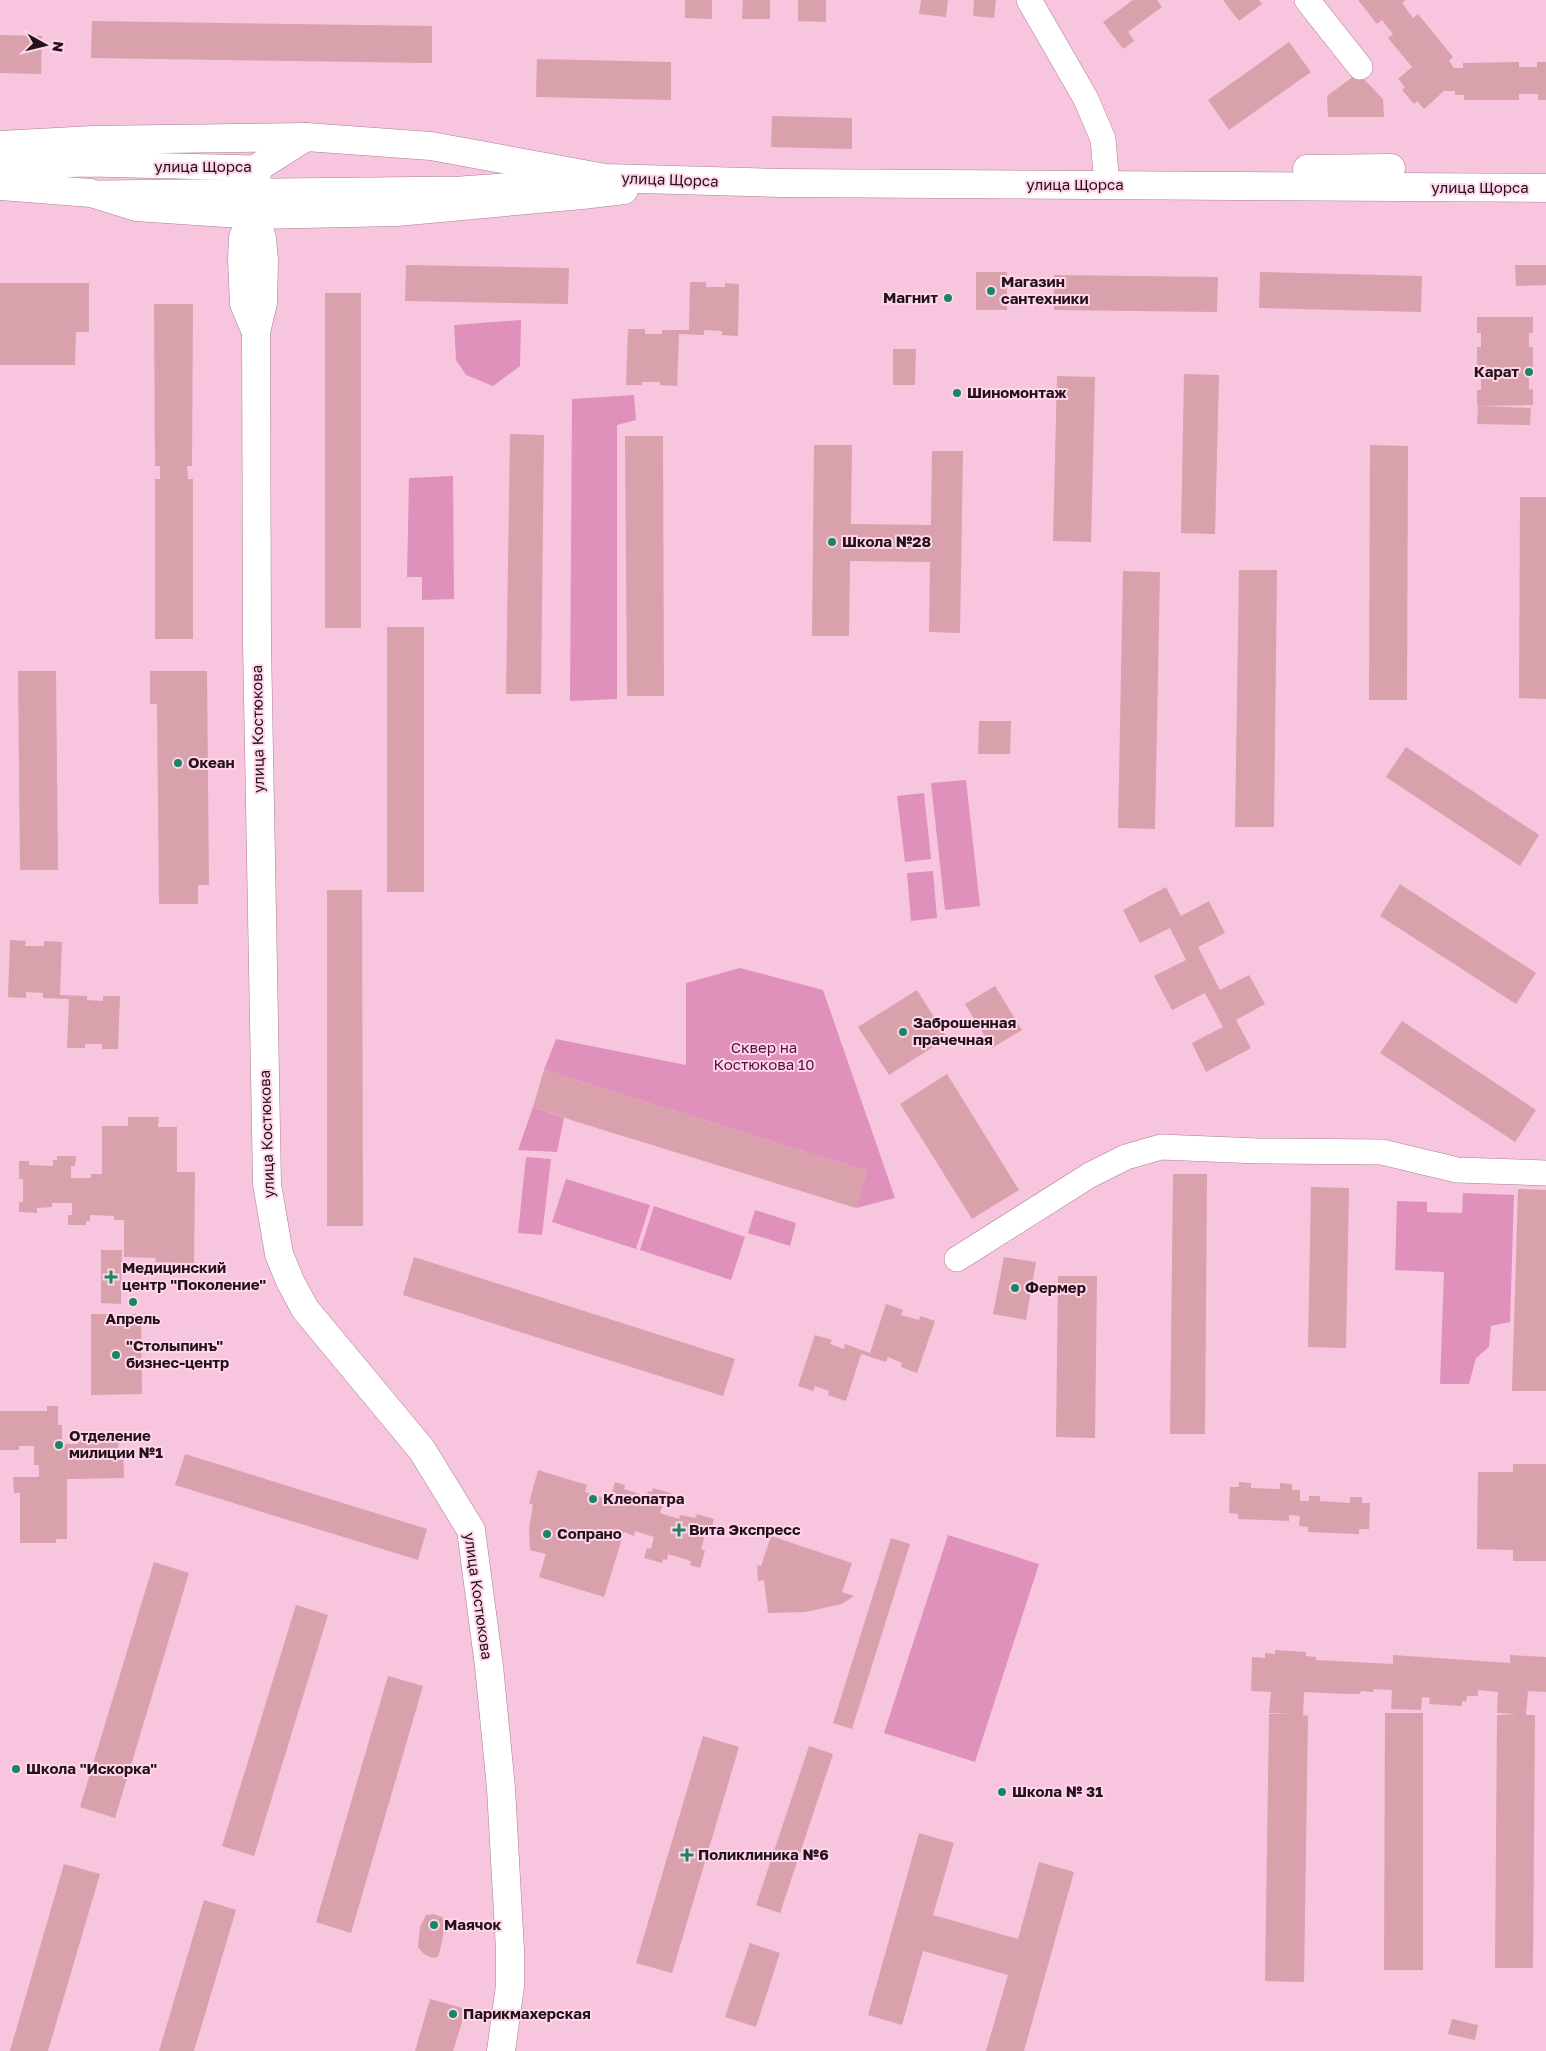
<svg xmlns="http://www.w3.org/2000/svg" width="1546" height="2051" font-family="'Golos Text',sans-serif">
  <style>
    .green { fill: #df90bb }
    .building { fill: #d9a1ab }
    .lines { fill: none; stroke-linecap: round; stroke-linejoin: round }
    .minor-casing { stroke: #ab7c95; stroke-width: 26 }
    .major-casing { stroke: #ab7c95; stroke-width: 29 }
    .minor { stroke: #fff; stroke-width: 25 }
    .major { stroke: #fff; stroke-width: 28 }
    .poi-dot { fill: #188665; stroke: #ffd5ea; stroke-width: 2 }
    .labels { text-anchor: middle; stroke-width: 4; stroke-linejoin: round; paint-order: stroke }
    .street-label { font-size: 15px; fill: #23111b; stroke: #ffd5ea }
    .poi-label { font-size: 15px; font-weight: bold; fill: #23111b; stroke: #ffd5ea; text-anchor: start }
    .park-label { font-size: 15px; fill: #580f3e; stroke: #ffd5ea }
  </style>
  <rect width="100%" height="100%" fill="#f8c5df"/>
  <g class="green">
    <polygon points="521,320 520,366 493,386 466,375 456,360 454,325"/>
    <polygon points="634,395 636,420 617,425 617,699 570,701 572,399"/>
    <polygon points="453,476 454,599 422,600 422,577 407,577 409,478"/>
    <polygon points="966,780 980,906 945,910 931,783"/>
    <polygon points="924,793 931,859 905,862 897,796"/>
    <polygon points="933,871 937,918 911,921 907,873"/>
    <polygon points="740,968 823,990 895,1198 856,1208 867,1171 544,1070 556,1039 686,1065 686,983"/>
    <polygon points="533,1107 564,1118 557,1152 518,1150"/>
    <polygon points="526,1157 551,1159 542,1235 518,1233"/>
    <polygon points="566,1179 650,1205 636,1249 552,1222"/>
    <polygon points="1463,1193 1514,1195 1510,1322 1491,1326 1489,1347 1476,1358 1469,1384 1440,1384 1444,1272 1395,1270 1397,1201 1427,1202 1427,1212 1462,1213"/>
    <polygon points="654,1206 745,1237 731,1280 640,1250"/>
    <polygon points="755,1210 796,1223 790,1246 748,1233"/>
    <polygon points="948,1535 1039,1564 975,1762 884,1733"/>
  </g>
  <g class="building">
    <polygon points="685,0 712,0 712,19 685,18"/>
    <polygon points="743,0 770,0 770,19 742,19"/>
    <polygon points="798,0 826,0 826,22 798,21"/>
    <polygon points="921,0 948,0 946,17 919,14"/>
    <polygon points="974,0 996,0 994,18 973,16"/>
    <polygon points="1133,0 1157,0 1162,7 1128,32 1134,41 1123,49 1103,22"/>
    <polygon points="1223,0 1259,0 1262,4 1239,21"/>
    <polygon points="1358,0 1406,0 1402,3 1413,18 1418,14 1453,57 1449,61 1454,68 1463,68 1463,63 1519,62 1519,67 1537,67 1537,62 1546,62 1546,100 1538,100 1538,94 1519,94 1519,100 1464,100 1464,95 1455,95 1455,91 1444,91 1424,109 1417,101 1414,104 1402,90 1405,87 1398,79 1412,67 1388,38 1393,34 1382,20 1377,24"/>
    <polygon points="92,21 432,26 432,63 91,58"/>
    <polygon points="0,35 42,36 41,74 0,73"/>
    <polygon points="1289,42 1311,72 1229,130 1208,100"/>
    <polygon points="537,59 671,62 671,100 536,97"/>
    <polygon points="1358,73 1383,99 1384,117 1328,117 1327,96"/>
    <polygon points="772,116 852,118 852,149 771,147"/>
    <polygon points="406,265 569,268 568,304 405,301"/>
    <polygon points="1515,265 1546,265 1546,285 1516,286"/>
    <rect x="976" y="272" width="31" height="38"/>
    <polygon points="1260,272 1422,276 1421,312 1259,308"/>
    <polygon points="1054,275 1218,277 1217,312 1054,310"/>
    <polygon points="690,282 706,282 706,287 725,287 725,283 739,284 738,336 722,335 722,331 704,330 704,335 679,334 677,386 660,385 660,382 642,382 642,385 626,385 628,329 645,329 645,334 662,334 662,330 689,330"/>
    <polygon points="0,283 89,283 89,332 76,332 75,365 0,365"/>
    <rect x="325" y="293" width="36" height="335"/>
    <polygon points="154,304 193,304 192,466 187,466 188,479 193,479 193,639 155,639 155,479 160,479 160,466 155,466"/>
    <polygon points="1477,317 1533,317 1533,333 1529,333 1529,347 1533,347 1533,376 1529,376 1529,390 1533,389 1533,405 1477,406 1477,390 1481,390 1481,376 1477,376 1477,347 1481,347 1481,333 1477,333"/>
    <polygon points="893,349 916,349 915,385 893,385"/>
    <polygon points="1184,374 1219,375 1215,534 1181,533"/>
    <polygon points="1057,376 1095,377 1091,542 1053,541"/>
    <polygon points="1478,406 1531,408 1530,425 1477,424"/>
    <polygon points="510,434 544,435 541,694 506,694"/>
    <polygon points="625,436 663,436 664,696 627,696"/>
    <polygon points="814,445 852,445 851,524 931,525 932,451 963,451 960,633 929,632 930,562 850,561 849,636 812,636"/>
    <polygon points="1370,445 1408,446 1407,700 1369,700"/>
    <polygon points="1520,497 1546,497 1546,699 1519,698"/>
    <polygon points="1239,570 1277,570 1274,827 1235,827"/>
    <polygon points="1123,571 1160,572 1155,829 1118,828"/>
    <rect x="387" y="627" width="37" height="265"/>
    <polygon points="18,671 56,671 58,870 20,870"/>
    <polygon points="150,671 207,671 209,885 198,885 198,904 159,904 157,704 150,704"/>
    <polygon points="979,721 1011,721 1010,754 978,754"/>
    <polygon points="1406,747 1539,835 1520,866 1386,777"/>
    <polygon points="1400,884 1536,973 1516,1004 1380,916"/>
    <polygon points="1166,887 1181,916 1209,901 1225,933 1198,947 1220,990 1249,975 1265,1004 1236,1020 1251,1048 1206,1072 1192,1043 1223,1027 1205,993 1172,1010 1154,976 1186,960 1170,928 1140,943 1123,910"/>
    <polygon points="327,890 362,890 363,1226 327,1226"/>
    <polygon points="10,940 26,941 25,946 44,946 44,941 62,942 60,995 87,996 87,1000 103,1001 103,996 120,996 118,1049 102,1049 102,1044 85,1044 85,1048 67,1048 69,999 43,998 43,993 26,992 26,998 8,997"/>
    <polygon points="995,986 1022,1030 992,1048 965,1004"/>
    <polygon points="917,990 947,1038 889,1075 858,1027"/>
    <polygon points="1402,1021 1536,1110 1515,1142 1380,1053"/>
    <polygon points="544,1070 867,1171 856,1208 574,1121 533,1107"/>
    <polygon points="947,1074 1019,1190 972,1219 900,1104"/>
    <polygon points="128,1117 159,1117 158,1127 177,1127 177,1172 195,1172 194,1263 155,1262 156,1258 124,1257 124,1220 114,1220 114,1216 90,1215 90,1221 86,1221 86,1225 68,1225 68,1215 72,1215 72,1203 52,1203 52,1207 37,1208 37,1213 19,1212 19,1202 23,1202 23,1179 19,1179 19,1161 29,1161 29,1165 53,1166 53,1160 57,1160 57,1156 76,1156 75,1166 71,1166 71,1178 91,1178 91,1174 102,1174 102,1126 128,1126"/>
    <polygon points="1173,1174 1207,1174 1205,1434 1170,1434"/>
    <polygon points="1311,1187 1349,1188 1346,1348 1308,1347"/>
    <polygon points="1518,1189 1546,1190 1546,1391 1512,1391"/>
    <polygon points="101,1250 122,1250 121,1304 101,1303"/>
    <polygon points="414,1257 735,1359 723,1396 403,1295"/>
    <polygon points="1004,1257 1036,1262 1026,1320 993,1314"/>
    <polygon points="1058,1276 1097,1276 1095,1438 1056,1437"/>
    <polygon points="886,1304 903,1310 901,1315 919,1320 920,1316 935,1321 917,1373 901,1367 902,1363 888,1357 886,1362 861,1354 846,1401 828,1395 829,1391 815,1386 813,1391 798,1386 815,1335 832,1340 830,1344 844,1349 845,1344 870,1353"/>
    <polygon points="91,1314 141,1314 142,1394 91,1395"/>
    <polygon points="47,1406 58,1406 58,1425 62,1425 62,1444 78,1444 78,1439 119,1439 118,1449 123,1449 124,1478 67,1479 67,1539 56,1539 56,1543 20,1543 20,1493 14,1493 13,1477 39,1477 39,1465 34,1465 34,1446 19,1446 19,1450 0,1450 0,1411 47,1411"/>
    <polygon points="185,1454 427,1529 418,1560 175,1485"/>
    <polygon points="1513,1464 1546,1464 1546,1561 1513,1561 1513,1550 1477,1549 1478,1472 1513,1472"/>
    <polygon points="538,1470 587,1485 585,1492 610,1500 615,1482 625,1485 624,1489 646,1496 648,1491 652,1492 653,1488 671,1493 668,1503 664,1502 660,1513 679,1519 680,1515 695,1518 697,1514 714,1519 711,1529 707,1528 701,1549 705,1551 700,1568 690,1565 691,1561 668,1554 667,1560 663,1559 662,1563 644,1558 647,1548 651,1549 654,1537 635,1531 634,1536 624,1532 604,1597 539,1577 546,1554 530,1550 529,1529 533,1505 529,1503"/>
    <polygon points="1239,1482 1251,1483 1251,1488 1280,1489 1280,1483 1292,1484 1292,1490 1300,1490 1300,1501 1309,1501 1309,1496 1320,1496 1320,1501 1350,1503 1350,1497 1362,1497 1362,1503 1370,1503 1369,1529 1359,1529 1359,1534 1308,1532 1308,1527 1299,1526 1300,1516 1289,1515 1289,1521 1238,1519 1238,1514 1229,1513 1230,1487 1239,1487"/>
    <polygon points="771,1536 852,1563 842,1592 854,1596 842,1604 805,1612 768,1613 764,1580 758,1581 757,1565 761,1566"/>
    <polygon points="891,1538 910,1544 852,1729 833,1723"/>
    <polygon points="154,1562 189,1573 115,1818 80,1807"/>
    <polygon points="296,1605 328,1615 254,1856 222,1846"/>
    <polygon points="1275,1650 1306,1652 1306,1656 1316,1657 1316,1660 1393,1664 1393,1655 1510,1663 1510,1655 1546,1657 1546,1692 1528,1691 1526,1715 1535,1715 1533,1968 1495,1968 1497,1715 1518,1714 1497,1713 1498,1692 1478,1690 1478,1696 1467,1696 1466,1702 1462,1701 1462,1706 1429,1704 1430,1698 1422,1697 1421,1710 1391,1709 1392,1690 1374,1689 1373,1692 1361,1691 1360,1694 1348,1694 1304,1692 1303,1715 1308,1716 1304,1982 1265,1981 1269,1714 1293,1714 1269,1713 1271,1692 1251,1691 1252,1657 1265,1658 1265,1653 1275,1654"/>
    <polygon points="388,1676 423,1686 351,1933 316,1922"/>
    <polygon points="1385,1713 1423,1713 1423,1970 1384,1970"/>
    <polygon points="703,1736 739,1747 672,1973 636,1963"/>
    <polygon points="809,1746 833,1754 780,1913 756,1905"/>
    <polygon points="919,1833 954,1843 933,1915 1018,1939 1039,1862 1074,1872 1024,2051 986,2051 1008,1975 923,1951 902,2025 868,2015"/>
    <polygon points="64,1864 100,1874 48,2051 10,2051"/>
    <polygon points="204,1900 236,1910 194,2051 159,2051"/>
    <polygon points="434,1914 442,1917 445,1922 442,1942 438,1957 432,1958 424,1954 418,1947 420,1927 426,1915"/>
    <polygon points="750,1943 780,1953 756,2027 725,2017"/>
    <polygon points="430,1999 466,2009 453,2051 415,2051"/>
    <polygon points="1452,2019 1478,2025 1475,2040 1448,2034"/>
  </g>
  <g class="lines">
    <g class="minor-casing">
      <g id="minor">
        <polyline points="1029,0 1086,99 1103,139 1107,186"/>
        <polyline points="1307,0 1360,67"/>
        <polyline points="0,166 92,164 257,168"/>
        <polyline points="100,193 461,189 585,180"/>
        <polyline points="957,1259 1090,1175 1126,1157 1161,1147 1258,1151 1382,1152 1457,1170 1546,1173"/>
      </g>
    </g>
    <g class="major-casing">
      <g id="major">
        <polyline points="0,145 93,140 306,137"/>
        <polyline points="1307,169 1391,168"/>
        <polyline points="0,186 91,193 136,207 255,215 397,212 582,195 624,190"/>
        <polyline points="255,215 243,237 242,259 244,304 256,332"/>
        <polyline points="501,2051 510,1986 510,1950 501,1788 489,1666 471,1530 422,1450 305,1309 290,1281 279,1254 267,1184 257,643 256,332 263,303 264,260 262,239 255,215 257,168 306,137 431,146 605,178 781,183 1546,188"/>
      </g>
    </g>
    <use href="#minor" class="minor"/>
    <use href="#major" class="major"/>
  </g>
  <g class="poi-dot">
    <circle cx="991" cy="291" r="5"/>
    <circle cx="948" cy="298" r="5"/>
    <circle cx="1529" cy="372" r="5"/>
    <circle cx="957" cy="393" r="5"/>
    <circle cx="832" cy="542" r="5"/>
    <circle cx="178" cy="763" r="5"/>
    <circle cx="903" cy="1032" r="5"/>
    <path d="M108.5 1269.5h5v5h5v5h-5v5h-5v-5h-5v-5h5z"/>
    <circle cx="1015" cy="1288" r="5"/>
    <circle cx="133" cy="1302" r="5"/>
    <circle cx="116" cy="1355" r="5"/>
    <circle cx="59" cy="1445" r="5"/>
    <circle cx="593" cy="1499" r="5"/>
    <path d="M676.5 1522.5h5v5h5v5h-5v5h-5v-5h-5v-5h5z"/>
    <circle cx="547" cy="1534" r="5"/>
    <circle cx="16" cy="1769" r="5"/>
    <circle cx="1002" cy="1792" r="5"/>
    <path d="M684.5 1847.5h5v5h5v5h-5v5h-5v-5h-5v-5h5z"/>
    <circle cx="434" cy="1925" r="5"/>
    <circle cx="453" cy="2014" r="5"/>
  </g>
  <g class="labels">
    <g class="street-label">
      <text x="203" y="172">улица Щорса</text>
      <text transform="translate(670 180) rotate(2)" y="5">улица Щорса</text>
      <text x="1075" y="190">улица Щорса</text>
      <text x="1480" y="193">улица Щорса</text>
      <text transform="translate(258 729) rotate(-91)" y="5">улица Костюкова</text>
      <text transform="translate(267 1134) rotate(-92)" y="5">улица Костюкова</text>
      <text transform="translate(478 1596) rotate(82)" y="5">улица Костюкова</text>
    </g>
    <g class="poi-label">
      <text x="1001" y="287">Магазин<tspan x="1001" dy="17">сантехники</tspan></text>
      <text x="938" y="303" text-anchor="end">Магнит</text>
      <text x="1519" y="377" text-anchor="end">Карат</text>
      <text x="967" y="398">Шиномонтаж</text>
      <text x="842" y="547">Школа №28</text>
      <text x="188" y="768">Океан</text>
      <text x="913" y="1028">Заброшенная<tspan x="913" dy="17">прачечная</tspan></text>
      <text x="122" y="1273">Медицинский<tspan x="122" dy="17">центр "Поколение"</tspan></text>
      <text x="1025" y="1293">Фермер</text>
      <text x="133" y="1324" text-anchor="middle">Апрель</text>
      <text x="126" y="1351">"Столыпинъ"<tspan x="126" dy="17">бизнес-центр</tspan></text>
      <text x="69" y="1441">Отделение<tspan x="69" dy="17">милиции №1</tspan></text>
      <text x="603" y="1504">Клеопатра</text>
      <text x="689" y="1535">Вита Экспресс</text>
      <text x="557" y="1539">Сопрано</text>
      <text x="26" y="1774">Школа "Искорка"</text>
      <text x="1012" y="1797">Школа № 31</text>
      <text x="698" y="1860">Поликлиника №6</text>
      <text x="444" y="1930">Маячок</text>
      <text x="463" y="2019">Парикмахерская</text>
    </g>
    <g class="park-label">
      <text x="764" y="1053">Сквер на<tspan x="764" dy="17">Костюкова 10</tspan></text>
    </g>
  </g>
  <g transform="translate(45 45) rotate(98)" stroke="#ffd5ea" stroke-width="4" paint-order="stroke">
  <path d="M0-4L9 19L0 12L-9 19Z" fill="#23111b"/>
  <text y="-8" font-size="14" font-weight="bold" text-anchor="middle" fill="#23111b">N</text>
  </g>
</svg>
